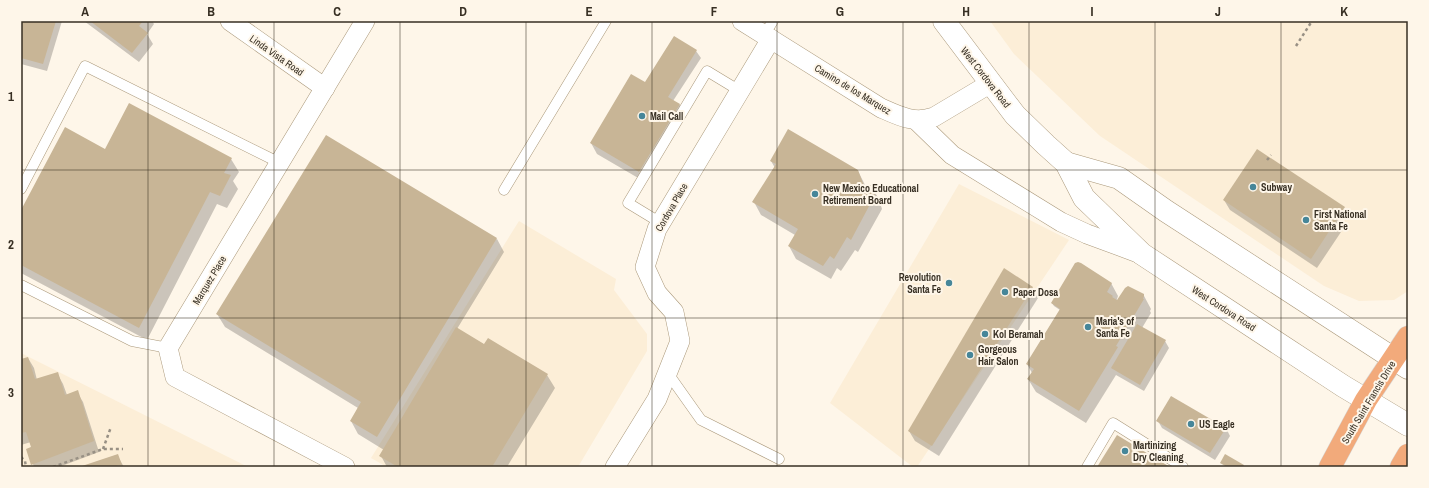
<svg xmlns="http://www.w3.org/2000/svg" width="1429" height="488" font-family="'Archivo Narrow',sans-serif">
  <style>
    .built { fill: #fceed7 }
    .shadow { fill: #0003 }
    .building { fill: #c8b596 }
    .lines { fill: none; stroke-linecap: round; stroke-linejoin: round }
    .lane-casing { stroke: #aa987a; stroke-width: 11 }
    .street-casing { stroke: #aa987a; stroke-width: 20 }
    .secondary-casing { stroke: #aa987a; stroke-width: 23 }
    .highway-casing { stroke: #d7d5d3; stroke-width: 23 }
    .path { stroke: #989084; stroke-width: 2.5; stroke-dasharray: 3 3; stroke-linecap: butt }
    .lane { stroke: #fff; stroke-width: 10 }
    .street { stroke: #fff; stroke-width: 19 }
    .secondary { stroke: #fff; stroke-width: 22 }
    .highway { stroke: #f2aa7b; stroke-width: 22 }
    .grid { fill: none; stroke: #372f23; stroke-width: 1; stroke-opacity: 0.55 }
    .poi-dot { fill: #468699; stroke: #fef6e9; stroke-width: 1.5 }
    .labels { text-anchor: middle; stroke-width: 4; stroke-linejoin: round; paint-order: stroke }
    .street-label { font-size: 10px; fill: #372f23; stroke: #fef6e9 }
    .poi-label { font-size: 10px; font-weight: bold; fill: #372f23; stroke: #fef6e9; text-anchor: start }
    .neatline { fill: none; stroke: #372f23; stroke-width: 1.5 }
    .grid-label { font-size: 13px; text-anchor: middle; font-weight: bold; fill: #372f23 }
  </style>
  <rect width="100%" height="100%" fill="#fef6e9"/>
  <g class="built">
    <polygon points="990,21 1408,21 1408,291 1394,300 1359,301 1324,286 1100,136 1014,54"/>
    <polygon points="959,184 1069,240 917,467 913,467 830,403"/>
    <polygon points="519,221 616,279 614,290 647,334 647,351 578,467 387,467 371,458"/>
    <polygon points="21,353 248,467 21,467"/>
  </g>
  <g class="shadow">
    <polygon points="21,21 62,21 47,71 21,64"/>
    <polygon points="84,21 152,21 154,24 147,34 153,44 139,62"/>
    <polygon points="696,51 701,58 673,101 680,105 686,116 645,182 597,154 591,143 645,84"/>
    <polygon points="105,150 231,159 239,172 233,181 238,189 227,208 217,204 147,340 21,273 21,213"/>
    <polygon points="771,161 858,171 866,187 871,186 879,199 882,209 858,252 855,250 841,271 837,268 831,279 796,259 789,246 795,235 761,215 754,202 775,168"/>
    <polygon points="1224,200 1344,208 1346,211 1341,219 1345,226 1317,268 1230,210"/>
    <polygon points="497,239 504,252 457,329 485,345 488,340 547,375 555,388 507,467 387,467 381,456 384,450 358,434 351,421 358,408 225,327 217,314"/>
    <polygon points="1111,283 1118,296 1116,302 1143,294 1151,309 1150,311 1151,313 1142,328 1165,341 1169,348 1144,391 1116,375 1086,423 1036,392 1028,379 1032,373 1027,364 1060,310 1054,306 1052,303"/>
    <polygon points="1032,287 1038,298 939,456 915,441 909,431"/>
    <polygon points="28,358 34,368 37,380 57,373 63,384 67,395 77,392 83,402 99,452 59,467 34,467 28,449 32,447 31,442 21,445 21,360"/>
    <polygon points="1158,421 1226,428 1230,436 1215,460 1162,428"/>
    <polygon points="117,455 124,467 82,467"/>
  </g>
  <g class="building">
    <polygon points="21,21 56,21 43,64 21,58"/>
    <polygon points="90,21 143,21 139,26 148,33 132,53"/>
    <polygon points="674,36 697,50 668,97 680,104 639,172 590,143 631,74 645,82"/>
    <polygon points="129,103 232,158 224,173 231,175 220,196 210,192 139,328 21,265 21,210 65,127 105,149"/>
    <polygon points="788,129 858,170 864,186 872,185 875,195 851,240 847,237 834,259 830,256 823,266 788,246 798,229 752,202 776,164 770,161"/>
    <polygon points="326,135 497,238 377,437 350,421 361,402 216,314"/>
    <polygon points="1257,149 1345,207 1311,259 1223,200"/>
    <polygon points="1078,262 1081,263 1112,283 1107,292 1113,296 1112,297 1117,300 1125,288 1128,286 1144,294 1144,296 1143,299 1144,299 1116,346 1118,347 1079,411 1027,379 1034,369 1026,364 1060,309 1051,303 1075,263"/>
    <polygon points="1004,268 1033,287 932,446 908,431"/>
    <polygon points="1137,324 1166,340 1140,385 1111,368"/>
    <polygon points="456,327 484,344 488,338 548,374 492,467 398,467 379,456"/>
    <polygon points="28,357 35,379 58,372 65,395 78,390 94,441 31,465 26,449 31,447 26,432 21,433 21,359"/>
    <polygon points="1171,396 1226,428 1210,453 1156,421"/>
    <polygon points="1117,435 1170,467 1097,467"/>
    <polygon points="118,454 122,465 117,465 118,467 79,467"/>
    <polygon points="1225,454 1244,465 1243,467 1227,467 1220,463"/>
  </g>
  <g class="lines">
    <g class="lane-casing">
      <g id="lane">
        <polyline points="764,35 773,21"/>
        <polyline points="21,189 85,66 280,163"/>
        <polyline points="504,190 606,21"/>
        <polyline points="661,223 628,203 707,71 740,91"/>
        <polyline points="21,285 132,341 168,348"/>
        <polyline points="667,372 701,420 779,459"/>
        <polyline points="1087,467 1113,423 1183,467"/>
      </g>
    </g>
    <g class="street-casing">
      <g id="street">
        <polyline points="230,21 325,88"/>
        <path d="M 742,21 L 881,108 C 899,116 914,124 934,117 L 991,83"/>
        <polyline points="916,120 952,155 1061,222 1087,234 1141,254"/>
        <polyline points="345,467 175,377 168,348 365,21"/>
        <polyline points="615,467 657,399 680,341 674,312 657,293 645,267 657,229 771,39"/>
      </g>
    </g>
    <g class="secondary-casing">
      <g id="secondary">
        <polyline points="944,21 1015,115 1046,145 1066,163 1084,198 1142,254 1343,386 1408,425"/>
        <polyline points="1066,163 1119,178 1166,211 1408,368"/>
      </g>
    </g>
    <g class="highway-casing">
      <g id="highway">
        <polyline points="1330,467 1366,400 1408,337"/>
        <polyline points="1401,467 1408,455"/>
      </g>
    </g>
    <g class="path">
      <polyline points="1296,46 1312,21"/>
      <polyline points="1267,160 1271,155"/>
      <polyline points="103,449 111,427"/>
      <polyline points="21,457 25,461 26,467"/>
      <polyline points="53,467 103,449 123,449"/>
    </g>
    <use href="#lane" class="lane"/>
    <use href="#street" class="street"/>
    <use href="#secondary" class="secondary"/>
    <use href="#highway" class="highway"/>
  </g>
  <path class="grid" d="M 148,21 L 148,467M 274,21 L 274,467M 400,21 L 400,467M 526,21 L 526,467M 652,21 L 652,467M 777,21 L 777,467M 903,21 L 903,467M 1029,21 L 1029,467M 1155,21 L 1155,467M 1281,21 L 1281,467M 21,170 L 1408,170M 21,318 L 1408,318"/>
  <g class="poi-dot">
    <circle cx="642" cy="116" r="4"/>
    <circle cx="1253" cy="187" r="4"/>
    <circle cx="815" cy="194" r="4"/>
    <circle cx="1306" cy="220" r="4"/>
    <circle cx="949" cy="283" r="4"/>
    <circle cx="1005" cy="292" r="4"/>
    <circle cx="1088" cy="327" r="4"/>
    <circle cx="985" cy="334" r="4"/>
    <circle cx="970" cy="355" r="4"/>
    <circle cx="1191" cy="424" r="4"/>
    <circle cx="1125" cy="451" r="4"/>
  </g>
  <g class="labels">
    <g class="street-label">
      <text transform="translate(277 55) rotate(35)" y="4">Linda Vista Road</text>
      <text transform="translate(986 77) rotate(52)" y="4">West Cordova Road</text>
      <text transform="translate(853 89) rotate(31)" y="4">Camino de los Marquez</text>
      <text transform="translate(671 207) rotate(-60)" y="4">Cordova Place</text>
      <text transform="translate(209 280) rotate(-59)" y="4">Marquez Place</text>
      <text transform="translate(1224 308) rotate(33)" y="4">West Cordova Road</text>
      <text transform="translate(1368 402) rotate(-59)" y="4">South Saint Francis Drive</text>
    </g>
    <g class="poi-label">
      <text x="650" y="120">Mail Call</text>
      <text x="1261" y="191">Subway</text>
      <text x="823" y="192">New Mexico Educational<tspan x="823" dy="12">Retirement Board</tspan></text>
      <text x="1314" y="218">First National<tspan x="1314" dy="12">Santa Fe</tspan></text>
      <text x="941" y="281" text-anchor="end">Revolution<tspan x="941" dy="12">Santa Fe</tspan></text>
      <text x="1013" y="296">Paper Dosa</text>
      <text x="1096" y="325">Maria's of<tspan x="1096" dy="12">Santa Fe</tspan></text>
      <text x="993" y="338">Kol Beramah</text>
      <text x="978" y="353">Gorgeous<tspan x="978" dy="12">Hair Salon</tspan></text>
      <text x="1199" y="428">US Eagle</text>
      <text x="1133" y="449">Martinizing<tspan x="1133" dy="12">Dry Cleaning</tspan></text>
    </g>
  </g>
  <rect width="1429" height="488" fill="none" stroke="#fef6e9" stroke-width="44"/>
  <rect x="22" y="22" width="1385" height="444" class="neatline"/>
  <g class="grid-label">
    <text x="85" y="16">A</text>
    <text x="211" y="16">B</text>
    <text x="337" y="16">C</text>
    <text x="463" y="16">D</text>
    <text x="589" y="16">E</text>
    <text x="714" y="16">F</text>
    <text x="840" y="16">G</text>
    <text x="966" y="16">H</text>
    <text x="1092" y="16">I</text>
    <text x="1218" y="16">J</text>
    <text x="1344" y="16">K</text>
    <text x="11" y="101">1</text>
    <text x="11" y="249">2</text>
    <text x="11" y="397">3</text>
  </g>
</svg>
